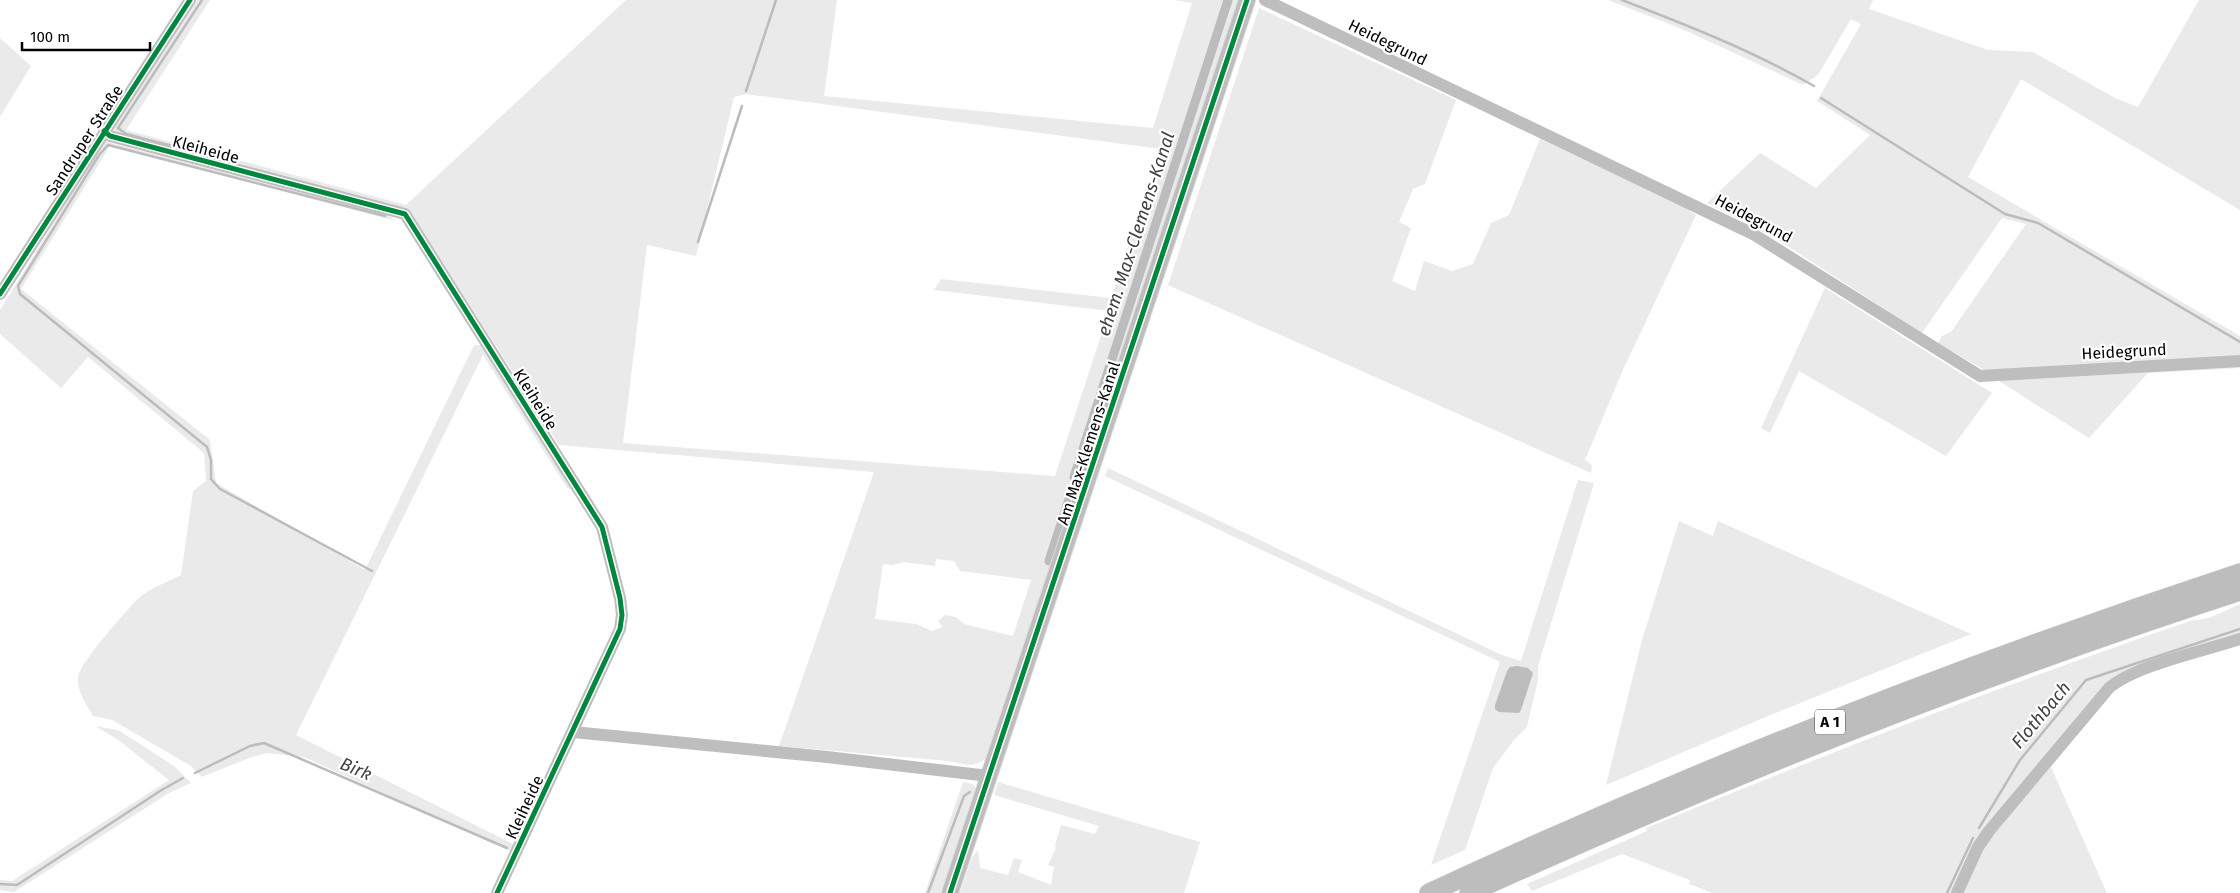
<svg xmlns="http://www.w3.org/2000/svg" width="2240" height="893" font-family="'Fira Sans',sans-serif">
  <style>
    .green { fill: #eaeaea; fill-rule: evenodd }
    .water { fill: #bcbcbc }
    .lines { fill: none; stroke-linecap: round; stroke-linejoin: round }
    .stream { stroke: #bcbcbc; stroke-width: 2.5 }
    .canal { stroke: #bcbcbc; stroke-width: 9 }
    .major-casing { stroke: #dbdbdb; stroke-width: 18 }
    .highway-casing { stroke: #dbdbdb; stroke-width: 20 }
    .minor { stroke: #bebebe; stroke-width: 12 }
    .major { stroke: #bdbdbd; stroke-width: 16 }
    .highway { stroke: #bdbdbd; stroke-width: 19 }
    .cycleway-casing { stroke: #fff; stroke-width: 8 }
    .cycleway { stroke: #00873e; stroke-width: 5 }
    .labels { text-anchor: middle; stroke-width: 4.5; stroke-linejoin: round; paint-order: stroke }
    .shield { fill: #fff; stroke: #4c4c4c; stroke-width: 1 }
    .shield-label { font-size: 15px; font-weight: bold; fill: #000 }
    .street-label { font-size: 16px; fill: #000; stroke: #fff }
    .water-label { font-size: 18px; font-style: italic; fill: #414141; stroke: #fff }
  </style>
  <rect width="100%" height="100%" fill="#fff"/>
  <g class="green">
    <path d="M 197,0 L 210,0 L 126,130 L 406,205 L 626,0 L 837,0 L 824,96 L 1153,128 L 1192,3 L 1174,0 L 1238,0 L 1239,3 L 989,755 C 975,770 965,764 948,761 L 779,746 L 874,472 L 559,445 L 412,214 L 115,133 L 114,127 ZM 746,94 L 1161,149 L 1111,298 L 941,279 L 934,290 L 1109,311 L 1055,476 L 623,443 L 647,245 L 696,256 L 734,97 ZM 936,559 L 954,561 L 960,571 L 1031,580 L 1013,636 L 964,624 L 956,617 L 945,615 L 938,621 L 943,627 L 932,631 L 916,624 L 875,619 L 883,564 L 892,565 L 904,562 L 935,566 Z"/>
    <polygon points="1608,0 1873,0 1869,9 1988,50 2033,52 2115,98 2138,107 2199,0 2240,0 2240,210 2021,79 1968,177 2240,336 2240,368 2148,373 2089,438 1999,381 1981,368 1938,343 1942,336 1951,332 2026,224 2002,218 1922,333 1775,238 1707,203 1760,153 1816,188 1870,135 1817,101 1861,24 1851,19 1818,75 1803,85 1682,29"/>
    <polygon points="1259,8 1456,100 1425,184 1413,189 1399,222 1411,228 1392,281 1415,291 1424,261 1452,271 1473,264 1491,223 1509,215 1540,139 1684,207 1696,215 1622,372 1585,460 1592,465 1591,473 1168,285"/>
    <polygon points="0,38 31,66 0,117"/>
    <path d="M 104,141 L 389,216 L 396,221 L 110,146 L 21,289 L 210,440 L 216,483 L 365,570 L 474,345 L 481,345 L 574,490 L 567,488 L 483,355 L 296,735 L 513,844 L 510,851 L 304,757 L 267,753 L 249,758 L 202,777 L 191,766 L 112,720 L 93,716 C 87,705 76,690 78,677 C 80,663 128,608 140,597 C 150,588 168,582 181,575 L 193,491 L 206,481 L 204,453 L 88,357 L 61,388 L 0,334 L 0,310 Z"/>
    <polygon points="1825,288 1992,393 1946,456 1799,371 1770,433 1761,428"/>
    <polygon points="1108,468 1502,655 1521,661 1578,480 1594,483 1538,666 1538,680 1527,727 1514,740 1493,768 1465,850 1431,865 1500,662 1105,476"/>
    <polygon points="1679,521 1713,536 1718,521 1971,634 1768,716 1606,785 1642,640"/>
    <path d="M 2240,604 L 2240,637 L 2127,673 L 2027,780 L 1954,893 L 1712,893 L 1689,884 L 1690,880 L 1622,854 L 1532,891 L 1527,884 L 1647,831 L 1646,828 C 1826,754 2006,684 2190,621 L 2209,618 Z"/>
    <polygon points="95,726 118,730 174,766 191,783 169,793 14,892 0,890 0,880 12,881 169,780 117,739"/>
    <polygon points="2051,767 2107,893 1960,893 1984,843"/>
    <polygon points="963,782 973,784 978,791 944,893 925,893"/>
    <polygon points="998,782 1200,842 1184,893 960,893 972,857 978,850 980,868 1008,875 1014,858 1022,860 1018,872 1051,885 1054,867 1048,865 1056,848 1055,845 1061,825 1095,834 1099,826 994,795"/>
  </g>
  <polygon class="water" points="1517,666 1528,668 1533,673 1521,710 1519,713 1499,712 1495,709 1495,705 1507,671 1510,667"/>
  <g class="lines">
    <g class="stream">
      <path d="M 1622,0 C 1687,25 1753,51 1814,86"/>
      <polyline points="746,91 776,0"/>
      <polyline points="1821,98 2005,214 2038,223 2240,342"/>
      <polyline points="118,128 126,134 180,148"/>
      <polyline points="118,128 202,0"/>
      <polyline points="698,242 742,106"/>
      <polyline points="372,571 220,489 211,479 211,460 207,447 20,294 18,286 99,155 108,145 385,216"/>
      <polyline points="195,773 250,746 264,743 507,848"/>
      <polyline points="1979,828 2020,760 2086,680 2240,629"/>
      <polyline points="0,884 17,885 160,791 183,778"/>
      <polyline points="928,893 964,796 970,792"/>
      <polyline points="1947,893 1973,838"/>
    </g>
    <g class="canal">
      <polyline points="1074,477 1228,0"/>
      <polyline points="1049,561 1072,490"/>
    </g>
    <g class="major-casing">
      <polyline id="major" points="950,893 1247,0"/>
    </g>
    <g class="highway-casing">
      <g id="highway">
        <path d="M 1429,893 C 1692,771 1964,664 2240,573"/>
        <path d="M 1469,893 C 1720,779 1977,676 2240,591"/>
      </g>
    </g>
    <g class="minor">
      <polyline points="1265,0 1753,234 1980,376 2240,361"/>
      <polyline points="104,131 110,136 405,214 602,527 620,598 622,615 620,629 497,893"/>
      <polyline points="0,294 190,0"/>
      <polyline points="573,732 827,757 989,776"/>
      <path d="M 1957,893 L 1978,847 L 1989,831 L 2109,688 C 2136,665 2204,651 2240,639"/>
    </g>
    <use href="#major" class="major"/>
    <use href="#highway" class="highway"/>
    <g class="cycleway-casing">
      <g id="cycleway">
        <polyline points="104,131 110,136 405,214 602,527 620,598 622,615 620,629 497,893"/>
        <polyline points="0,294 190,0"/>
        <polyline points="950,893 1247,0"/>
      </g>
    </g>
    <use href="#cycleway" class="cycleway"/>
  </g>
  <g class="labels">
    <rect class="shield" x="1815" y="709.5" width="30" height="25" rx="4"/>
    <g class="shield-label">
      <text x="1830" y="727">A 1</text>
    </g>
    <g class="street-label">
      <text transform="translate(1388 42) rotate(26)" y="6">Heidegrund</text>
      <text transform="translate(84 140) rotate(-57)" y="6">Sandruper Straße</text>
      <text transform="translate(206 149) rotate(15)" y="6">Kleiheide</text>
      <text transform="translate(1754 218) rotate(28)" y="6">Heidegrund</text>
      <text transform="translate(2124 351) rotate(-3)" y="6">Heidegrund</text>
      <text transform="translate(536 399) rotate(58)" y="6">Kleiheide</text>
      <text transform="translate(1088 443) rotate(-72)" y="6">Am Max-Klemens-Kanal</text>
      <text transform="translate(524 807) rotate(-65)" y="6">Kleiheide</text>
    </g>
    <g class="water-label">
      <text transform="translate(1136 234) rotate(-72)" y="6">ehem. Max-Clemens-Kanal</text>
      <text transform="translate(2041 715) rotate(-50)" y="6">Flothbach</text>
      <text transform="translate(356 769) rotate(23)" y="6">Birk</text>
    </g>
  </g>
  <path d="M22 42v8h128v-8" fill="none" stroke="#000000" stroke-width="2.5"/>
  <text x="30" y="42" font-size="15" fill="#000000" stroke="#ffffff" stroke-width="4" paint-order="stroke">100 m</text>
</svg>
